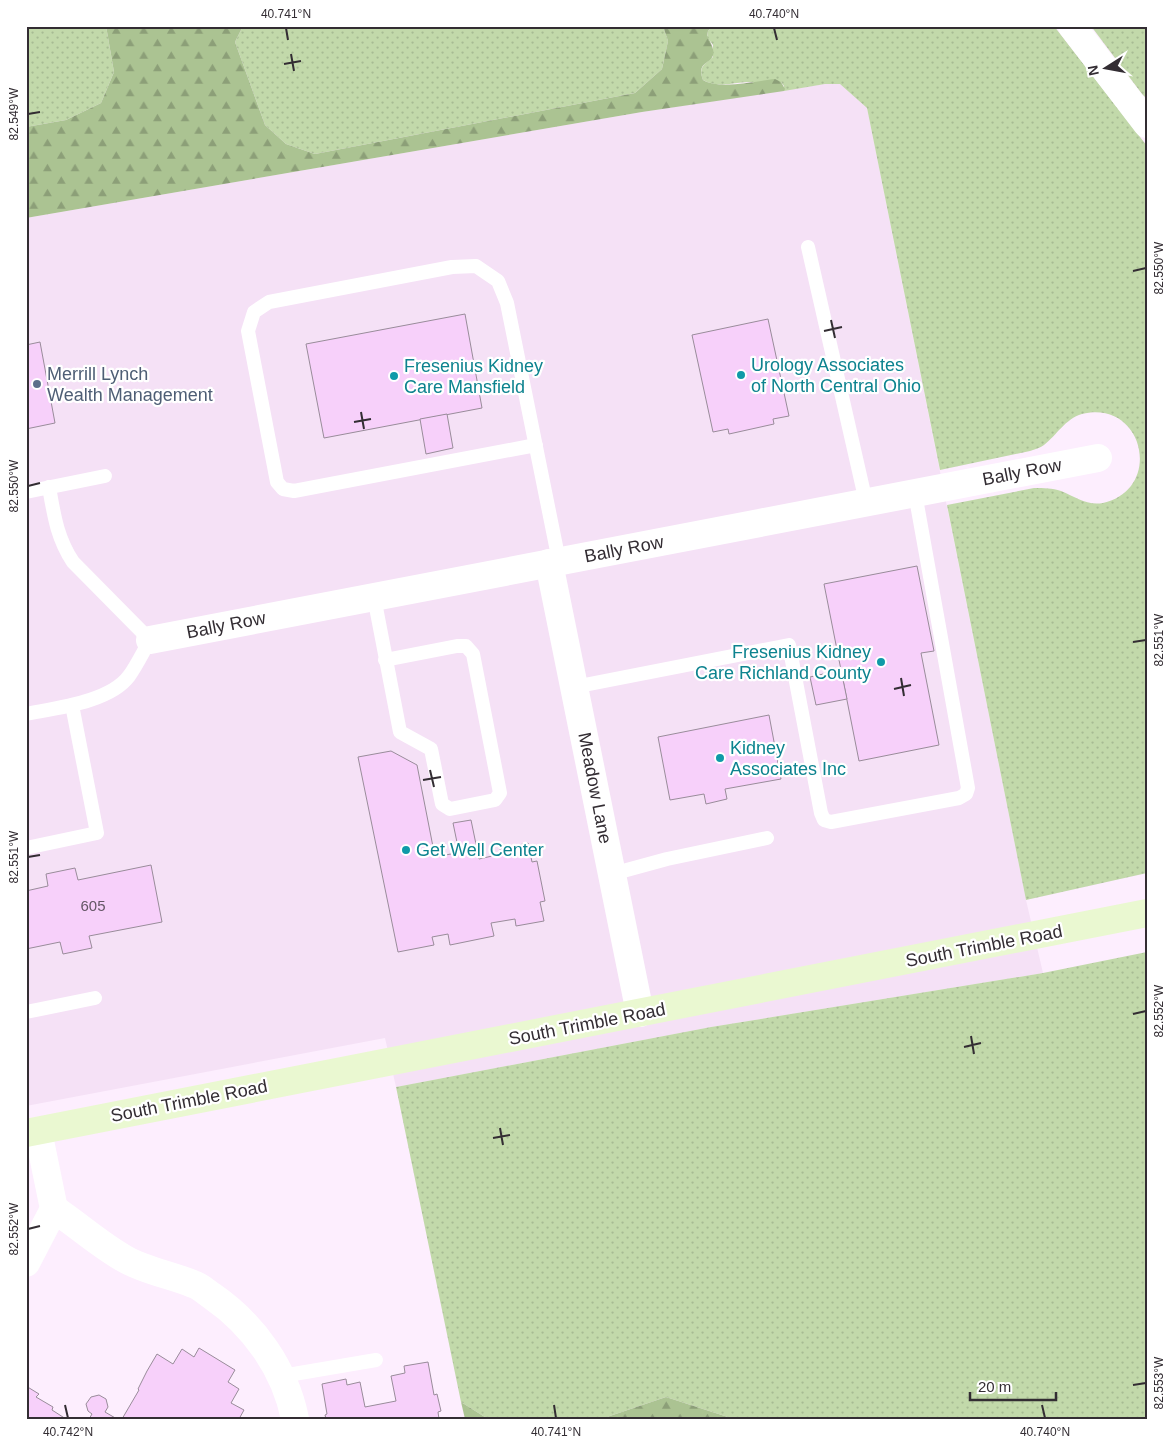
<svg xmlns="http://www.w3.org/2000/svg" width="1173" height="1445" font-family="Arial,sans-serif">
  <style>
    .built { fill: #f5e1f6 }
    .grass { fill: url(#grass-dots) }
    .forest { fill: url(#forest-firs) }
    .building { fill: #f7d0fa; stroke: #998c9a }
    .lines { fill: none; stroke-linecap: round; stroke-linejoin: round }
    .service { stroke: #fff; stroke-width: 14 }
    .minor { stroke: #fff; stroke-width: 28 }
    .tertiary { stroke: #fff; stroke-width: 28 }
    .secondary { stroke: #eaf8d1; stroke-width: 28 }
    .ticks { fill: none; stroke: #332d33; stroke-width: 2 }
    .culture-dot { fill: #0f9aa8; stroke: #fff; stroke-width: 2 }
    .service-dot { fill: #5c6f8a; stroke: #fff; stroke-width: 2 }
    .labels { text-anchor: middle; stroke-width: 4.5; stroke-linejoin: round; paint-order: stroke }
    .number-label { font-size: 15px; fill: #645665 }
    .culture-label { font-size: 18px; fill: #0d838f; stroke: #fff; text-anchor: start }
    .service-label { font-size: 18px; fill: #4e5e75; stroke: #fff; text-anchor: start }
    .street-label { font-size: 18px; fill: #332d33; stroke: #fff }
    .neatline { fill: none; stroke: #332d33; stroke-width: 2 }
    .ticks-label { font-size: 12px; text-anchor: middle; fill: #332d33 }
  </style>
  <defs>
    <pattern id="grass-dots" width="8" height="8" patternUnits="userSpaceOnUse" patternTransform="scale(1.25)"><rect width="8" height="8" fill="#c2d9aa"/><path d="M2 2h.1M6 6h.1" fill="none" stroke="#a7bb93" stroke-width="1.8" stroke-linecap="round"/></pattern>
    <pattern id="forest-firs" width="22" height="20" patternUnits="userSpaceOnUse" patternTransform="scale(1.25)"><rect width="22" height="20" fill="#abc392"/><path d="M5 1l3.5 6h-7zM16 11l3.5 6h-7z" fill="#8c9f78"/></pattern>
  </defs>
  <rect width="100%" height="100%" fill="#fdeefe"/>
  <polygon class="built" points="825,84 840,84 867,108 1026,900 1043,973 711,1027 396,1087 385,1038 26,1106 26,218 642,112"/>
  <g class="grass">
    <polygon points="26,26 106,26 114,72 101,103 66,120 26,127"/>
    <polygon points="243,26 663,26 668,41 662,69 635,93 315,154 286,144 265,125 235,42"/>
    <path d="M 712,26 L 1054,26 L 1147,146 L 1147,873 L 1026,900 L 947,505 L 1034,488 C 1044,488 1052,488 1061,491 C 1076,497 1087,506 1103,503 C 1164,489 1144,399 1082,414 C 1065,419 1057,435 1044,445 C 1040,448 1035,449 1030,451 L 940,470 L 867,108 L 840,84 L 825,84 L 784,91 L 784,86 L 781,82 C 771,82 760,82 749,82 C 733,82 719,89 703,80 C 698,67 704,65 713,57 L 713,45 L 707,37 L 708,31 Z"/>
    <polygon points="1091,26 1147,26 1147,99 1142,94"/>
    <polygon points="1147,952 1147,1419 734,1419 666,1397 601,1419 488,1419 461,1402 396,1087 711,1027 1043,973"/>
  </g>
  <g class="forest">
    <path d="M 106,26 L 243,26 L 235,42 L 265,125 L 286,144 L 315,154 L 635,93 L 662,69 L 668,41 L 663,26 L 712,26 L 708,31 L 707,36 C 727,69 693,55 703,80 C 720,90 755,81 775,79 L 781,82 L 785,89 L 784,91 L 642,112 L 26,218 L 26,127 L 66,120 L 101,103 L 114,72 Z"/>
    <polygon points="666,1397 734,1419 601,1419"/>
    <polygon points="461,1402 488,1419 465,1419"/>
  </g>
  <g class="building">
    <polygon points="465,314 482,408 324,438 306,344"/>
    <polygon points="768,319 789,416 773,419 774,424 729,434 728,429 713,432 692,335"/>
    <polygon points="40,342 55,423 26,429 26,345"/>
    <polygon points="447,414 453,448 426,454 420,419"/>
    <polygon points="917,566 934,651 921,653 939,745 859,761 824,584"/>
    <polygon points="841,670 847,699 816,705 810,677"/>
    <polygon points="769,715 781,779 725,789 727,799 706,804 704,794 670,800 658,737"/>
    <polygon points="391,751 417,765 435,857 477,849 479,859 501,854 500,849 528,843 532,862 537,861 545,901 540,902 544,921 516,926 515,919 491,923 494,936 450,945 448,934 432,937 434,945 398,952 358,757"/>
    <polygon points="471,820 477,849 459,852 453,823"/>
    <polygon points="151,865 162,922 89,936 92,948 63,954 60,942 26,949 26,891 48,886 46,874 75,868 78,880"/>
    <polygon points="199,1348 235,1370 228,1382 239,1389 231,1403 244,1410 239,1419 122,1419 139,1390 138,1389 147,1371 157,1354 173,1364 182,1349 194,1357"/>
    <polygon points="428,1362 434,1395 437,1394 441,1411 438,1412 439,1419 326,1419 325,1415 327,1414 322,1384 346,1379 347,1385 360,1382 365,1407 396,1401 391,1376 405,1373 404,1366"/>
    <polygon points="26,1386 39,1394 36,1397 53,1407 52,1410 66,1419 26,1419"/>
    <polygon points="99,1395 106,1399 108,1407 105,1412 117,1419 89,1419 92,1414 88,1411 86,1404 91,1397"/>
  </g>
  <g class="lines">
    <g class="service">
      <polyline points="808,247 866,502"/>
      <polyline points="536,445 294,491 283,489 277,482 248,331 254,312 269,302 452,267 476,266 498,281 507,303 559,561"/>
      <polyline points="26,492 105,476"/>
      <polyline points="374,597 400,732 431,749 442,804 450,809 495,800 500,793 473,654 466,646 457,646 385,660"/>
      <polyline points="574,687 789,645 821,813 824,820 831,822 959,798 966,794 968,788 915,493"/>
      <path d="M 26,714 C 56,708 110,702 129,676 C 137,665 143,652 150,640 L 73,562 C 57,538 54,515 49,487"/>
      <polyline points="26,848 97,833 72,705"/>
      <polyline points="612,874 667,859 767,838"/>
      <polyline points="26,1012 95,998"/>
      <polyline points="282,1376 376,1360"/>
    </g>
    <g class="minor">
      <polyline points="549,563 640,1013"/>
      <polyline points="150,640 1098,458"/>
      <path d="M 54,1209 C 78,1225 100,1245 125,1259 C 146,1271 171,1275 193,1284 C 200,1286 206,1292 212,1296 C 254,1325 285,1369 295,1419"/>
      <polyline points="26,1263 54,1209 38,1131"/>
    </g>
    <polyline class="tertiary" points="1072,26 1147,124"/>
    <polyline class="secondary" points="26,1133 1147,913"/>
  </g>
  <path class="ticks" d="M 286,28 L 288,40M 774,28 L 777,40M 291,54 L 294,71M 284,64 L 301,61M 28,114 L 40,112M 1133,271 L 1146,268M 831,320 L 835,338M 824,331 L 842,327M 361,412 L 364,429M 354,422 L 371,419M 28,486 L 40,483M 1133,642 L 1146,640M 901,678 L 904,696M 894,689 L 911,685M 430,770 L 434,787M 423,780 L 441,777M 28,857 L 40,855M 1133,1014 L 1146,1011M 971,1036 L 974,1054M 964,1047 L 981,1043M 500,1128 L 503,1145M 493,1138 L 510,1135M 28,1229 L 40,1226M 1133,1385 L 1146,1383M 65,1405 L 68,1418M 554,1405 L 556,1418M 1042,1405 L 1045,1418"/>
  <g class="culture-dot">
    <circle cx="741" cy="375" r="5"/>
    <circle cx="394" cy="376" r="5"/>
    <circle cx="881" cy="662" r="5"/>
    <circle cx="720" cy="758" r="5"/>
    <circle cx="406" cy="850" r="5"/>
  </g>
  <circle class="service-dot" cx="37" cy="384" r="5"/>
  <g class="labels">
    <g class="number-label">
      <text x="93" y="911">605</text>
    </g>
    <g class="culture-label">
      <text x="751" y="371">Urology Associates<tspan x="751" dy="21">of North Central Ohio</tspan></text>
      <text x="404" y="372">Fresenius Kidney<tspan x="404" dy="21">Care Mansfield</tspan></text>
      <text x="871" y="658" text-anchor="end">Fresenius Kidney<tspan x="871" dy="21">Care Richland County</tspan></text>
      <text x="730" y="754">Kidney<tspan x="730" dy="21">Associates Inc</tspan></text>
      <text x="416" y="856">Get Well Center</text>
    </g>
    <g class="service-label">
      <text x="47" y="380">Merrill Lynch<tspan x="47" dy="21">Wealth Management</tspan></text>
    </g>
    <g class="street-label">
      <text transform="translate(1022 472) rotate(-11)" y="6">Bally Row</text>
      <text transform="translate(624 549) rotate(-11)" y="6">Bally Row</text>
      <text transform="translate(226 625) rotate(-11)" y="6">Bally Row</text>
      <text transform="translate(595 788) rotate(79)" y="6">Meadow Lane</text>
      <text transform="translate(984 946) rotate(-11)" y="6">South Trimble Road</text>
      <text transform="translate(587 1024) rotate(-11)" y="6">South Trimble Road</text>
      <text transform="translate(189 1101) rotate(-11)" y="6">South Trimble Road</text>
    </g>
  </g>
  <rect width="1173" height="1445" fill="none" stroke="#ffffff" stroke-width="55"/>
  <g transform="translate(1106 68) rotate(259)" stroke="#ffffff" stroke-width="4" paint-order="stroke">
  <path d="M0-4L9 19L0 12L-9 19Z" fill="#332d33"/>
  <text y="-8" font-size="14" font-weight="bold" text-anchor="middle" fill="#332d33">N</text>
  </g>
  <path d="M970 1392v8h86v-8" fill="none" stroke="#332d33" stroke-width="2.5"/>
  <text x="978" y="1392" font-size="15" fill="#332d33" stroke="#ffffff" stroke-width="4" paint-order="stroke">20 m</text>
  <rect x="28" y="28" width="1118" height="1390" class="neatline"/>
  <g class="ticks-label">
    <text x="286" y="18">40.741°N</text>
    <text x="774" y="18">40.740°N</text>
    <text transform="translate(14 114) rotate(-90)" y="4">82.549°W</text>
    <text transform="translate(1159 268) rotate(-90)" y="4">82.550°W</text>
    <text transform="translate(14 486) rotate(-90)" y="4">82.550°W</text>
    <text transform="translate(1159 640) rotate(-90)" y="4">82.551°W</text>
    <text transform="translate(14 857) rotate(-90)" y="4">82.551°W</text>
    <text transform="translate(1159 1011) rotate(-90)" y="4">82.552°W</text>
    <text transform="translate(14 1229) rotate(-90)" y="4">82.552°W</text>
    <text transform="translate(1159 1383) rotate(-90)" y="4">82.553°W</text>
    <text x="68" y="1436">40.742°N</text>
    <text x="556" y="1436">40.741°N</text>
    <text x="1045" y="1436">40.740°N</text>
  </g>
</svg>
